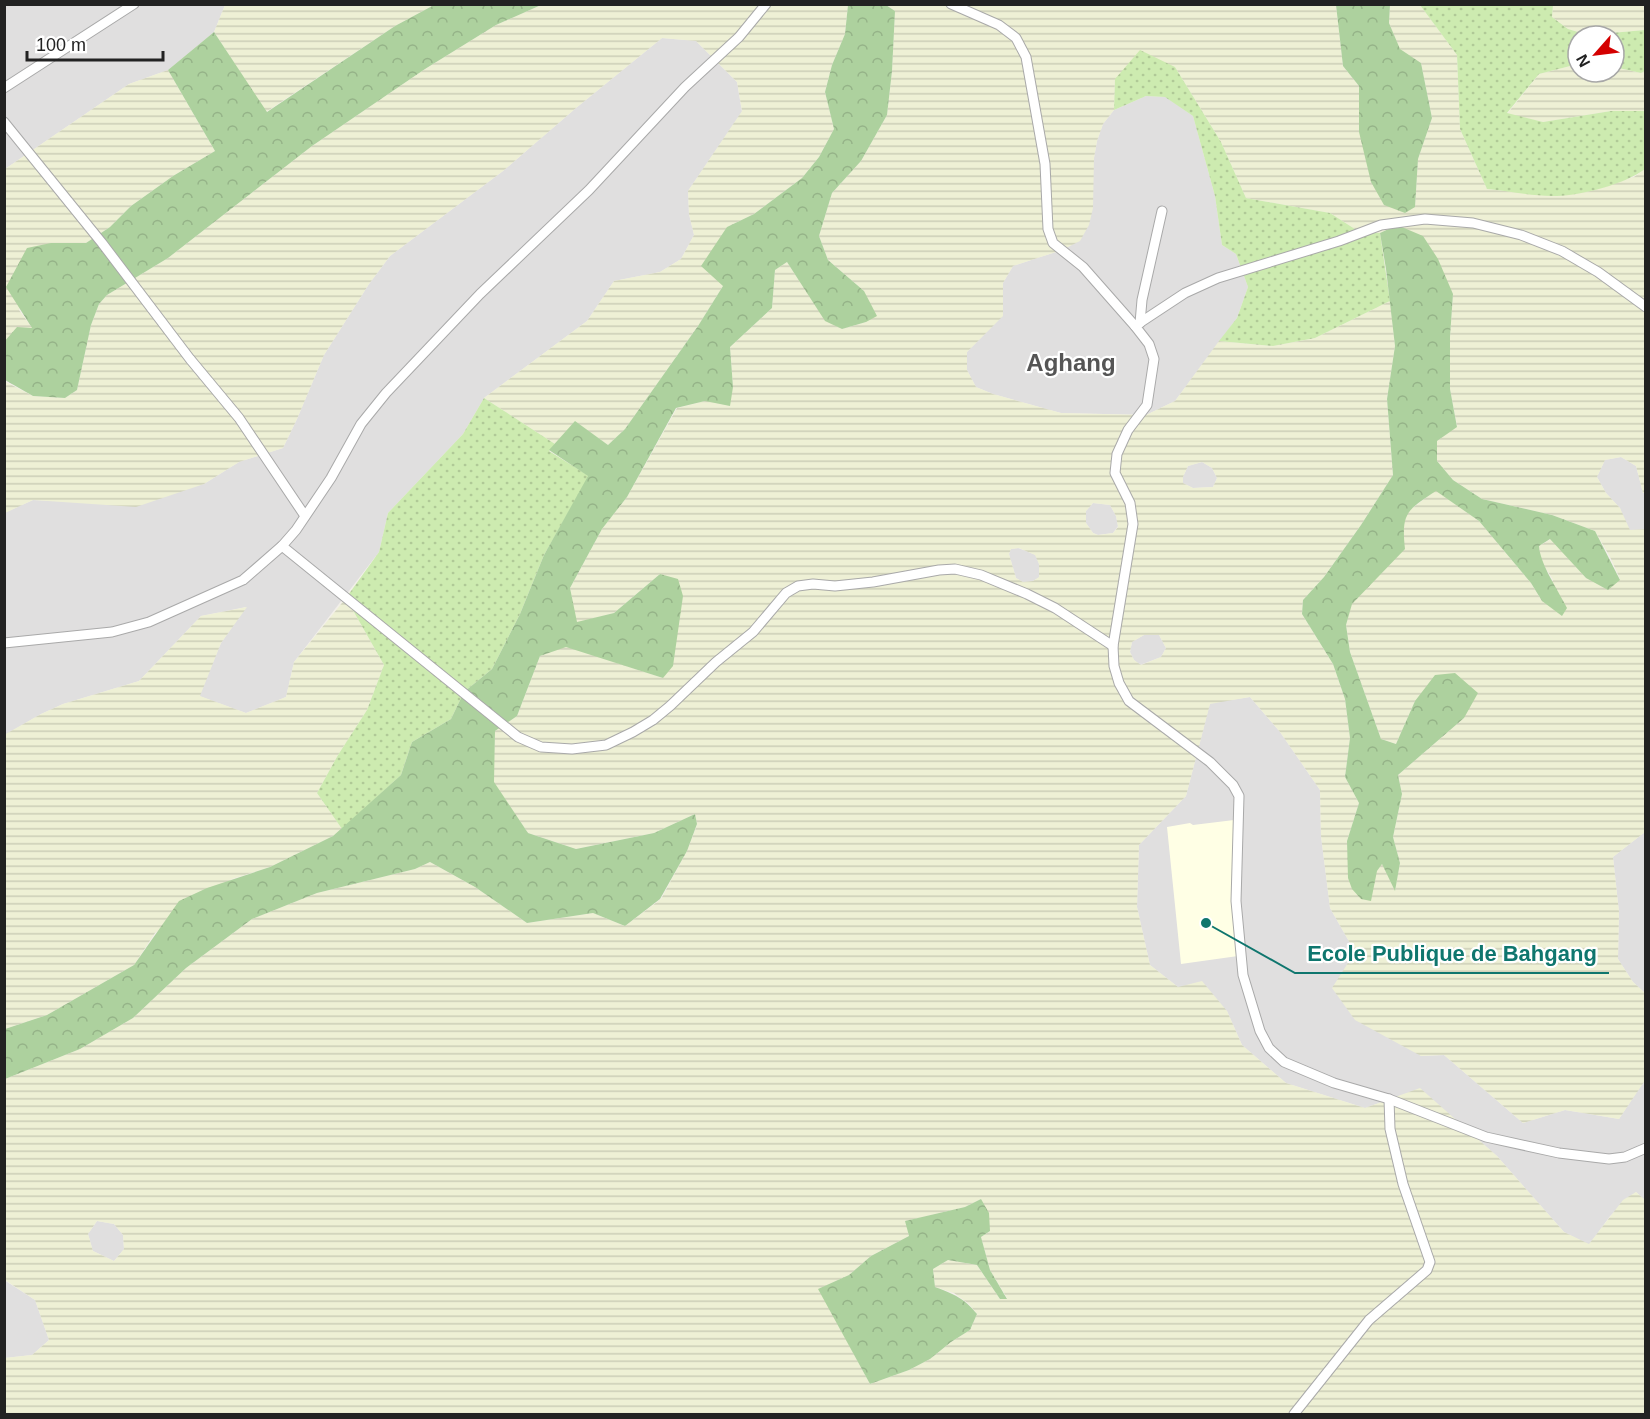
<svg xmlns="http://www.w3.org/2000/svg" width="1650" height="1419" font-family="Helvetica,sans-serif">
  <style>
    .residential { fill: #e0dfdf }
    .education { fill: #ffffe5 }
    .farmland { fill: url(#farmland-rules); fill-rule: evenodd }
    .grass { fill: url(#grass-dots) }
    .forest { fill: url(#forest-crowns) }
    .lines { fill: none; stroke-linecap: round; stroke-linejoin: round }
    .minor-casing { stroke: #a9a9a9; stroke-width: 11 }
    .minor { stroke: #fff; stroke-width: 9 }
    .labels { text-anchor: middle; stroke-width: 4.5; stroke-linejoin: round; paint-order: stroke }
    .quarter-label { font-size: 24px; font-weight: bold; fill: #555; stroke: #fff }
    .leader { fill: none; stroke: #0f766e; stroke-width: 2 }
    .callout-dot { fill: #0f766e; stroke: #fff; stroke-width: 2 }
    .callout-label { font-size: 22px; text-anchor: middle; font-weight: bold; fill: #0f766e; stroke: #fff; stroke-width: 4.5; stroke-linejoin: round; paint-order: stroke }
  </style>
  <defs>
    <pattern id="farmland-rules" width="6" height="5" patternUnits="userSpaceOnUse" patternTransform="scale(1.5)"><rect width="6" height="5" fill="#eef0d5"/><path d="M0 2.5h6" fill="none" stroke="#ccceb7"/></pattern>
    <pattern id="grass-dots" width="8" height="8" patternUnits="userSpaceOnUse" patternTransform="scale(1.5)"><rect width="8" height="8" fill="#cdebb0"/><path d="M2 2h.1M6 6h.1" fill="none" stroke="#b0c997" stroke-width="1.8" stroke-linecap="round"/></pattern>
    <pattern id="forest-crowns" width="20" height="18" patternUnits="userSpaceOnUse" patternTransform="scale(1.5)"><rect width="20" height="18" fill="#add19e"/><path d="M2 6a3 3 0 1 1 6 0M12 15a3 3 0 1 1 6 0" fill="none" stroke="#95b388"/></pattern>
  </defs>
  <rect width="100%" height="100%" fill="#f2efe9"/>
  <g class="residential">
    <polygon points="5,5 225,5 214,32 168,70 129,84 5,169"/>
    <polygon points="662,38 696,41 737,82 742,112 688,191 689,214 694,235 681,259 660,272 614,281 587,321 484,398 463,434 388,513 379,552 294,662 286,697 246,713 199,696 221,643 246,607 201,616 139,681 63,704 41,714 5,735 4,513 33,500 75,502 204,484 239,462 283,448 297,419 324,355 369,284 390,256 503,171 576,108"/>
    <polygon points="1146,96 1166,97 1193,116 1215,196 1222,245 1236,254 1248,287 1237,318 1175,401 1146,415 1061,413 993,394 976,387 967,370 967,352 1002,316 1003,283 1013,266 1062,250 1094,158 1097,141 1103,124 1114,110"/>
    <polygon points="1621,457 1636,466 1643,493 1645,493 1645,529 1630,530 1625,524 1620,508 1606,493 1597,477 1605,460"/>
    <polygon points="1202,462 1212,468 1217,478 1213,487 1193,488 1183,483 1183,477 1188,466"/>
    <polygon points="1093,503 1110,505 1116,516 1118,526 1113,533 1098,535 1093,533 1086,523 1086,511"/>
    <polygon points="1018,548 1036,555 1039,564 1040,577 1033,581 1023,582 1016,578 1009,554 1011,549"/>
    <polygon points="1144,635 1159,635 1166,648 1161,657 1140,665 1134,660 1130,652 1132,642"/>
    <polygon points="1250,697 1280,732 1320,790 1321,836 1330,908 1355,952 1421,1056 1444,1055 1523,1123 1565,1110 1619,1119 1645,1079 1645,1200 1636,1192 1610,1216 1589,1245 1564,1232 1497,1156 1420,1089 1365,1108 1286,1083 1242,1045 1227,1011 1178,987 1150,965 1137,907 1139,845 1186,796 1210,703"/>
    <polygon points="1645,832 1645,993 1633,982 1618,959 1619,912 1613,857"/>
    <polygon points="97,1221 114,1224 123,1235 124,1249 114,1261 93,1251 88,1234"/>
    <polygon points="4,1280 35,1300 49,1340 32,1355 5,1358"/>
  </g>
  <polygon class="education" points="1234,820 1238,956 1181,964 1167,827 1190,823 1193,825"/>
  <g class="farmland">
    <polygon points="225,5 434,5 395,26 266,112 214,32"/>
    <polygon points="541,5 848,5 845,34 832,65 825,92 834,129 819,157 802,178 754,214 727,227 723,286 698,326 625,429 608,445 575,422 555,444 484,398 587,321 614,281 660,272 681,259 694,235 689,214 688,191 742,111 737,82 696,41 662,38 576,108 503,171 390,256 369,284 324,355 297,419 283,448 239,462 204,484 136,507 33,500 5,513 4,381 33,396 65,398 77,390 91,325 99,304 107,295 168,258 312,146 425,69 496,25"/>
    <path d="M 886,5 L 1336,5 L 1343,66 L 1359,86 L 1359,132 L 1415,207 L 1418,159 L 1432,118 L 1421,63 L 1400,50 L 1389,23 L 1390,5 L 1420,5 L 1457,55 L 1460,129 L 1487,189 L 1557,196 L 1590,191 L 1634,177 L 1645,169 L 1645,493 L 1643,493 L 1636,466 L 1621,457 L 1605,460 L 1597,477 L 1606,493 L 1620,508 L 1630,530 L 1646,529 L 1645,832 L 1613,857 L 1619,912 L 1618,959 L 1633,982 L 1645,993 L 1646,1079 L 1619,1119 L 1565,1110 L 1523,1123 L 1444,1055 L 1421,1056 L 1355,1020 L 1332,988 L 1355,952 L 1330,908 L 1321,836 L 1320,790 L 1280,732 L 1250,697 L 1210,704 L 1186,796 L 1139,845 L 1137,907 L 1150,965 L 1178,987 L 1202,981 L 1227,1011 L 1242,1045 L 1286,1083 L 1365,1108 L 1420,1088 L 1497,1156 L 1564,1232 L 1589,1244 L 1623,1200 L 1636,1192 L 1645,1200 L 1645,1414 L 5,1414 L 4,1358 L 32,1355 L 49,1340 L 35,1300 L 5,1280 L 5,1079 L 80,1049 L 133,1018 L 186,968 L 252,919 L 317,893 L 415,869 L 430,862 L 475,887 L 527,923 L 593,913 L 625,926 L 661,899 L 687,851 L 697,825 L 695,814 L 654,833 L 576,849 L 528,833 L 493,782 L 495,731 L 517,716 L 540,656 L 566,646 L 663,678 L 660,574 L 614,613 L 576,623 L 570,588 L 602,529 L 627,497 L 677,408 L 705,401 L 733,387 L 730,347 L 772,308 L 775,270 L 787,262 L 825,320 L 842,329 L 866,322 L 864,291 L 828,260 L 819,236 L 832,193 L 861,161 L 887,115 L 892,71 L 895,11 ZM 1175,67 L 1221,142 L 1246,198 L 1330,213 L 1361,233 L 1380,233 L 1397,225 L 1453,294 L 1450,337 L 1450,389 L 1457,426 L 1437,441 L 1437,461 L 1453,480 L 1482,499 L 1552,515 L 1595,531 L 1610,557 L 1620,579 L 1586,578 L 1551,539 L 1539,546 L 1540,559 L 1553,580 L 1542,601 L 1531,583 L 1479,521 L 1436,490 L 1406,513 L 1402,527 L 1404,549 L 1351,604 L 1346,625 L 1350,652 L 1381,739 L 1396,744 L 1415,701 L 1464,718 L 1398,775 L 1402,794 L 1393,837 L 1400,863 L 1395,890 L 1382,863 L 1377,871 L 1347,841 L 1359,803 L 1345,777 L 1350,738 L 1345,699 L 1333,664 L 1302,614 L 1303,600 L 1324,577 L 1361,525 L 1393,475 L 1387,399 L 1395,346 L 1390,301 L 1315,338 L 1273,346 L 1219,341 L 1175,401 L 1146,415 L 1061,413 L 993,394 L 976,387 L 967,370 L 967,352 L 1003,316 L 1003,283 L 1013,266 L 1062,250 L 1080,241 L 1089,225 L 1093,208 L 1094,158 L 1097,141 L 1103,124 L 1114,110 L 1115,79 ZM 1202,462 L 1212,468 L 1217,478 L 1213,487 L 1193,488 L 1183,483 L 1183,477 L 1188,466 ZM 1093,503 L 1110,505 L 1116,516 L 1118,527 L 1113,533 L 1098,535 L 1093,533 L 1086,523 L 1086,511 ZM 1019,548 L 1035,555 L 1039,564 L 1039,577 L 1033,581 L 1023,582 L 1016,578 L 1009,554 L 1011,549 ZM 1144,635 L 1159,635 L 1166,648 L 1161,657 L 1141,665 L 1134,660 L 1130,652 L 1132,642 ZM 981,1199 L 990,1231 L 981,1237 L 990,1270 L 1007,1298 L 1000,1299 L 977,1265 L 948,1260 L 933,1269 L 935,1287 L 954,1293 L 969,1304 L 977,1314 L 970,1330 L 951,1342 L 930,1359 L 909,1370 L 870,1384 L 819,1289 L 849,1275 L 871,1256 L 909,1236 L 906,1221 L 965,1207 ZM 97,1221 L 114,1224 L 123,1235 L 124,1249 L 114,1261 L 93,1251 L 88,1234 Z"/>
    <polygon points="1553,5 1645,5 1645,30 1588,35 1568,29 1552,17"/>
    <polygon points="1578,64 1578,72 1614,72 1614,67 1641,73 1645,71 1645,111 1611,111 1543,122 1507,114 1539,74"/>
    <polygon points="168,70 215,151 173,176 131,206 110,227 86,243 51,243 19,310 33,329 5,342 5,169 129,84"/>
    <polygon points="346,598 384,665 367,710 338,755 317,793 342,829 333,836 270,867 232,879 155,933 134,965 47,1015 5,1029 4,735 41,714 63,704 139,681 201,616 247,607 221,643 200,696 246,713 286,697 294,662"/>
  </g>
  <g class="grass">
    <path d="M 1420,5 L 1553,5 L 1552,17 L 1568,29 L 1588,35 L 1645,30 L 1645,71 L 1641,73 L 1614,67 L 1614,36 L 1578,36 L 1578,64 L 1539,74 L 1507,113 L 1543,122 L 1611,111 L 1645,111 L 1645,169 C 1625,184 1583,195 1557,196 C 1535,197 1510,191 1487,189 L 1460,129 L 1457,55 Z"/>
    <polygon points="1140,50 1175,67 1221,142 1246,198 1330,213 1361,233 1380,233 1390,301 1315,338 1273,346 1219,341 1237,318 1248,287 1236,254 1222,245 1215,196 1193,116 1165,97 1146,96 1114,110 1115,79"/>
    <polygon points="484,398 555,444 549,451 589,476 544,555 520,614 492,669 464,692 451,719 412,742 401,775 342,829 317,793 338,755 367,710 384,665 346,598 379,552 388,513 463,434"/>
  </g>
  <g class="forest">
    <polygon points="434,5 541,5 496,25 425,69 312,146 168,258 107,295 99,304 91,325 77,390 65,398 33,396 5,380 4,342 17,327 32,328 6,287 27,248 51,243 86,243 110,227 131,206 173,176 215,151 168,70 214,32 267,112 395,26"/>
    <polygon points="848,5 886,5 895,11 892,71 887,115 861,161 832,193 819,236 828,260 864,291 877,316 866,322 842,329 825,321 787,262 775,270 772,308 730,347 733,387 730,406 705,401 676,408 627,497 602,529 570,588 577,622 614,613 660,574 678,579 683,596 673,666 663,678 566,647 540,656 517,716 495,731 494,782 528,833 576,849 654,833 695,814 697,824 687,851 660,899 625,926 593,913 527,923 475,887 430,862 415,869 317,893 252,919 186,968 133,1018 80,1049 5,1079 5,1029 47,1015 134,965 179,901 207,888 270,867 333,836 401,775 412,742 451,719 464,692 492,669 520,614 544,555 588,476 549,450 575,421 608,445 625,429 698,326 723,286 701,266 727,227 754,214 802,178 819,157 834,129 825,92 832,65 845,34"/>
    <polygon points="1336,5 1390,5 1389,23 1400,49 1421,63 1432,118 1418,159 1415,207 1405,213 1384,205 1371,182 1359,132 1359,86 1343,66"/>
    <path d="M 1397,225 L 1423,236 L 1438,259 L 1453,294 L 1450,337 L 1450,389 L 1457,427 L 1437,441 L 1437,461 L 1453,480 L 1482,499 L 1552,515 L 1595,531 L 1620,580 L 1608,590 L 1586,578 L 1550,539 L 1539,546 C 1540,564 1558,590 1567,608 L 1562,616 L 1542,601 L 1531,583 L 1479,521 L 1436,491 C 1407,510 1401,513 1405,549 L 1352,604 L 1346,625 L 1350,652 L 1381,739 L 1396,744 L 1415,701 L 1435,675 L 1455,673 L 1478,693 L 1464,718 L 1398,775 L 1402,794 L 1393,837 L 1400,863 L 1395,891 L 1382,864 L 1377,871 L 1371,901 L 1361,899 L 1352,889 L 1348,878 L 1347,841 L 1359,803 L 1345,777 L 1350,738 L 1345,699 L 1333,664 L 1302,614 L 1303,600 L 1324,577 L 1361,525 L 1393,475 L 1387,399 L 1395,346 L 1386,269 L 1380,233 Z"/>
    <path d="M 981,1199 L 989,1213 L 990,1231 L 981,1237 L 990,1270 L 1007,1299 L 1000,1299 L 977,1265 L 948,1260 L 933,1269 L 935,1287 C 954,1294 964,1298 977,1314 L 970,1330 L 951,1342 L 930,1359 L 909,1370 L 870,1384 L 818,1289 L 849,1275 L 871,1256 L 909,1236 L 905,1221 L 965,1207 Z"/>
  </g>
  <g class="lines">
    <g class="minor-casing">
      <g id="minor">
        <polyline points="951,4 999,25 1016,38 1026,57 1045,164 1048,229 1053,243 1083,267 1135,326 1149,344 1154,359 1147,405 1128,430 1117,454 1115,473 1130,503 1133,524 1113,646 1114,666 1119,683 1129,701 1210,762 1233,785 1239,796 1236,901 1243,975 1260,1031 1269,1048 1284,1062 1334,1083 1389,1099 1486,1137 1559,1153 1609,1159 1625,1157 1646,1148"/>
        <polyline points="4,88 134,4"/>
        <polyline points="4,122 102,243 190,359 239,418 305,516"/>
        <polyline points="1140,323 1142,300 1162,211"/>
        <polyline points="1135,326 1185,293 1218,278 1339,241 1381,225 1425,219 1473,223 1521,235 1562,251 1598,272 1646,307"/>
        <polyline points="282,546 518,737 541,747 572,749 606,745 633,732 653,720 670,706 716,662 753,632 786,593 798,586 813,584 835,586 873,582 939,570 955,569 981,575 1027,594 1055,608 1113,646"/>
        <polyline points="4,643 112,632 149,622 243,580 282,546 296,530 331,478 361,424 386,393 480,294 589,190 685,87 739,37 766,4"/>
        <polyline points="1294,1414 1369,1320 1427,1270 1430,1262 1403,1184 1390,1129 1389,1099"/>
      </g>
    </g>
    <use href="#minor" class="minor"/>
  </g>
  <g class="labels">
    <g class="quarter-label">
      <text x="1071" y="371">Aghang</text>
    </g>
  </g>
  <path class="leader" d="M1206 923L1295 973H1609"/>
  <circle class="callout-dot" cx="1206" cy="923" r="6"/>
  <g class="callout-label">
    <text x="1452" y="961">Ecole Publique de Bahgang</text>
  </g>
  <rect width="1650" height="1419" fill="none" stroke="#222222" stroke-width="12"/>
  <g transform="translate(1596 54) rotate(242)"><circle r="28" fill="#ffffff" stroke="#a7a7a7" stroke-width="1.5"/>
  <path d="M0-4.5L10 22L0 15L-10 22Z" fill="#d40000"/>
  <text y="-9" font-size="16" font-weight="bold" text-anchor="middle" fill="#222222">N</text>
  </g>
  <path d="M27 51v9h136v-9" fill="none" stroke="#222222" stroke-width="3"/>
  <text x="36" y="51" font-size="18" fill="#222222" stroke="#ffffff" stroke-width="4.5" paint-order="stroke">100 m</text>
</svg>
